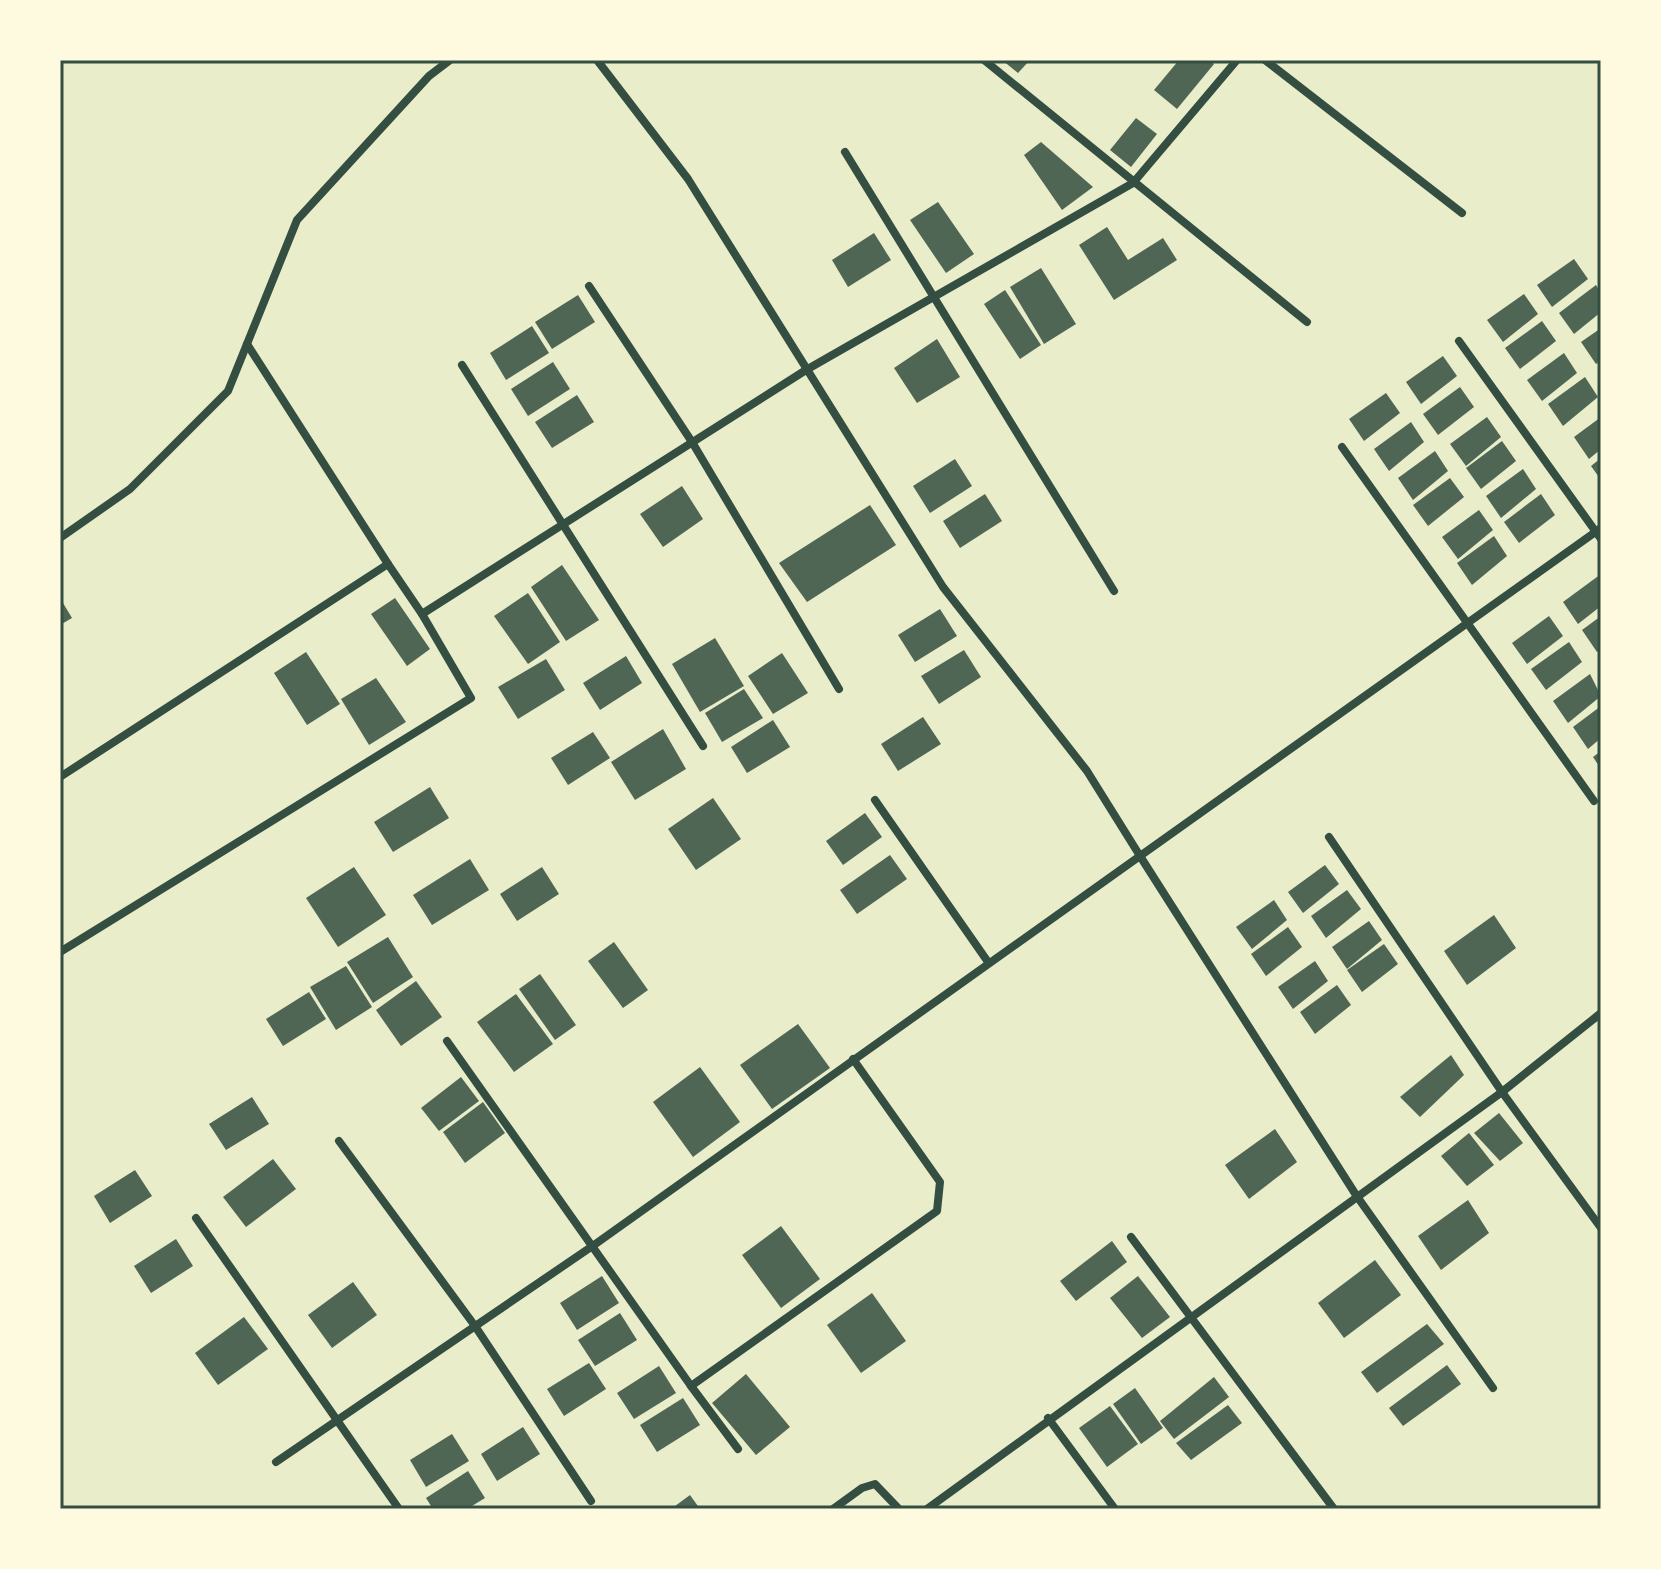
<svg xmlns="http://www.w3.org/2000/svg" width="1661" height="1569" font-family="Signika,sans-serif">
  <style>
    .building { fill: #4f6655 }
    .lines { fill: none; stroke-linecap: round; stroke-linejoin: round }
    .minor { stroke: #344e41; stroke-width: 8 }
    .neatline { fill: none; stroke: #344e41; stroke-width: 3 }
  </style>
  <rect width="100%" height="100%" fill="#e9edc9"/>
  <g class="building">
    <polygon points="1002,60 1030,60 1018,73"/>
    <polygon points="1179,60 1209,60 1214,64 1177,109 1154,90"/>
    <polygon points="1136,118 1157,134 1131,167 1110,150"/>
    <polygon points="1041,142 1093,187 1062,210 1024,155"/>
    <polygon points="938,202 974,254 946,273 910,220"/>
    <polygon points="1107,227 1128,260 1163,238 1177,260 1114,300 1079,245"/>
    <polygon points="874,233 891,260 848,287 832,260"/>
    <polygon points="1574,259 1588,279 1552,307 1537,285"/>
    <polygon points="1041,268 1076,324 1044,344 1010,287"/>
    <polygon points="1596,285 1601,293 1601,312 1574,334 1559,313"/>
    <polygon points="1005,290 1041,345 1020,359 984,304"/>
    <polygon points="1524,294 1538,314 1503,342 1487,320"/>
    <polygon points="578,295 595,322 552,349 535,322"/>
    <polygon points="1542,321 1556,341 1520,369 1505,348"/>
    <polygon points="532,326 549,353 506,380 490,353"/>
    <polygon points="1601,328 1601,361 1596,364 1581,342"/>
    <polygon points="937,339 960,377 917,403 894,368"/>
    <polygon points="1564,353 1577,373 1542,401 1527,380"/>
    <polygon points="1443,356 1457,376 1421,404 1406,382"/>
    <polygon points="553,362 570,389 528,416 511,389"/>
    <polygon points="1585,377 1598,397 1563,426 1548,404"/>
    <polygon points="1460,387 1474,407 1438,435 1423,414"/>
    <polygon points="1386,393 1400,413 1364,441 1349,419"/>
    <polygon points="577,395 594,422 552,448 535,422"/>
    <polygon points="1487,417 1501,437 1466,466 1450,444"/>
    <polygon points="1601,417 1601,449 1589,459 1574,437"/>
    <polygon points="1411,422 1424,442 1389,471 1374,449"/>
    <polygon points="1502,441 1516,461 1481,489 1466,468"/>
    <polygon points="1435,451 1448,471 1413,500 1398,478"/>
    <polygon points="1601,458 1601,480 1591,466"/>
    <polygon points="955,459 972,486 930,513 913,486"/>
    <polygon points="1523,469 1536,489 1501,518 1486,496"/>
    <polygon points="1450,478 1464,497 1428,526 1413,505"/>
    <polygon points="682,486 703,519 663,547 640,514"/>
    <polygon points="985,494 1002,521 960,548 943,521"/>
    <polygon points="1541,494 1555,515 1519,543 1504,522"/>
    <polygon points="870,505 896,545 807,602 779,563"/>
    <polygon points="1479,510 1493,530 1458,559 1442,537"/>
    <polygon points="1494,536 1507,556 1472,585 1457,563"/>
    <polygon points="562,565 599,620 566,641 531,587"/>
    <polygon points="1601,574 1601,606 1578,624 1563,602"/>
    <polygon points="528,593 560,642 528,664 494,616"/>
    <polygon points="60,598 72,618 60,625"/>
    <polygon points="395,598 430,649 407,666 371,614"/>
    <polygon points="940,609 957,636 915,662 898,635"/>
    <polygon points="1549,616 1563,636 1527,664 1512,643"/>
    <polygon points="1601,616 1601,649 1597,652 1582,630"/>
    <polygon points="715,638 744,686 700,712 672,664"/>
    <polygon points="1569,642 1582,662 1546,690 1531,669"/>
    <polygon points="964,650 981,677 939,704 921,676"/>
    <polygon points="306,652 340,704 307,725 274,673"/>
    <polygon points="782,653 808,693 773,714 748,676"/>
    <polygon points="626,656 642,683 600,710 583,683"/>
    <polygon points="546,659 565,690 518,719 498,687"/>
    <polygon points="1590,674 1601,696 1568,723 1553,701"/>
    <polygon points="376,678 406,722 369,745 341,699"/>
    <polygon points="744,689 763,718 722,742 705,713"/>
    <polygon points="1601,706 1601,738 1588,749 1573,727"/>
    <polygon points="923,717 941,744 898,771 881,744"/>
    <polygon points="773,720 790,747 747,773 731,747"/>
    <polygon points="663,729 686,769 635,800 611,762"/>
    <polygon points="593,732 610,758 568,785 551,758"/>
    <polygon points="1601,751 1601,769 1593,757"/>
    <polygon points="430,787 449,818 393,852 374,822"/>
    <polygon points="713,798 741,839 696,870 668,829"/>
    <polygon points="865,813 882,837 843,865 826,841"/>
    <polygon points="890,855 907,879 857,914 840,890"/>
    <polygon points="470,859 489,890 432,925 413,895"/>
    <polygon points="1325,865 1339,884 1303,913 1288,892"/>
    <polygon points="354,867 386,915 338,947 306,898"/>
    <polygon points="542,867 559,894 517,921 500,894"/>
    <polygon points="1347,890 1361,909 1326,938 1311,916"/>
    <polygon points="1274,900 1287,920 1252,949 1236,927"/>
    <polygon points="1494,915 1516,948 1467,985 1444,951"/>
    <polygon points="1369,921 1382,940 1347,969 1332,947"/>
    <polygon points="1288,927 1302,947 1266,976 1251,954"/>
    <polygon points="388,937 413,977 373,1003 347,962"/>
    <polygon points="614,942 648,990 623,1008 588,961"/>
    <polygon points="1384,944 1398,964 1362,992 1347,970"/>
    <polygon points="1315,961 1328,981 1293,1009 1278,987"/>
    <polygon points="346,966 372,1007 336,1030 310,987"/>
    <polygon points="540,974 576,1025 555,1040 519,989"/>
    <polygon points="416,981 442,1017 401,1046 376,1010"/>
    <polygon points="1337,985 1351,1005 1315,1034 1300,1012"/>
    <polygon points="309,992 326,1019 283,1046 266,1019"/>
    <polygon points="516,994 553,1044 514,1072 477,1022"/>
    <polygon points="798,1024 830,1068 772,1109 740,1065"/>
    <polygon points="1451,1055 1464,1075 1420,1117 1400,1097"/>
    <polygon points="700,1067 740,1122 693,1157 653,1102"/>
    <polygon points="461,1077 479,1101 439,1131 421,1108"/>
    <polygon points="252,1097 269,1124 226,1150 209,1124"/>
    <polygon points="483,1102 505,1133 465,1163 443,1132"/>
    <polygon points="1499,1113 1523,1143 1500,1161 1474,1133"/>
    <polygon points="1275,1129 1297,1162 1249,1199 1225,1165"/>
    <polygon points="1469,1133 1494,1165 1467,1186 1441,1156"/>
    <polygon points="273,1159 296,1189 246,1227 223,1197"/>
    <polygon points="135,1170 152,1196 110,1223 94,1196"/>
    <polygon points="1468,1200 1489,1233 1441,1270 1418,1236"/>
    <polygon points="781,1226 820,1279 781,1308 742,1255"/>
    <polygon points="176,1239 193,1266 151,1293 134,1266"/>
    <polygon points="1112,1241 1127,1262 1076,1301 1060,1281"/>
    <polygon points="1375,1260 1401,1295 1344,1338 1318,1303"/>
    <polygon points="602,1276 619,1303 577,1330 560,1303"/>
    <polygon points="1138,1276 1170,1317 1142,1338 1110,1298"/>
    <polygon points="353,1282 377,1315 332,1348 308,1315"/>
    <polygon points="872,1293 906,1341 861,1373 827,1325"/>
    <polygon points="620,1313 637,1340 595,1366 578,1340"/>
    <polygon points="244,1317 268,1349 218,1385 195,1353"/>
    <polygon points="1427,1324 1444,1344 1377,1393 1361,1372"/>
    <polygon points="589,1363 606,1389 564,1416 547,1389"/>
    <polygon points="1447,1365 1461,1384 1403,1426 1389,1408"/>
    <polygon points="659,1366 676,1393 634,1419 617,1393"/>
    <polygon points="746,1374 790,1427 756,1455 712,1403"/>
    <polygon points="1214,1377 1229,1397 1174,1439 1160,1421"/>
    <polygon points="1135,1388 1163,1428 1141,1444 1113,1404"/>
    <polygon points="683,1398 700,1425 657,1452 640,1425"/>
    <polygon points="1228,1405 1242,1423 1191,1460 1176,1443"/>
    <polygon points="1110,1406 1138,1444 1107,1467 1079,1428"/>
    <polygon points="523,1427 540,1454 497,1481 481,1454"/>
    <polygon points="452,1434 469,1461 426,1487 410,1460"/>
    <polygon points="468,1471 485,1498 467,1509 433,1509 426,1498"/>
    <polygon points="690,1495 700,1509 671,1509"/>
  </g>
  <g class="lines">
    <g class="minor">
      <polyline points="597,60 688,179 943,587 1087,771 1140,856 1601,528"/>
      <polyline points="984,60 1307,322"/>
      <polyline points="1265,60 1462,213"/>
      <polyline points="845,152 1114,591"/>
      <polyline points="589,286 692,442 839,689"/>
      <polyline points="1459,341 1601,539"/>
      <polyline points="247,344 388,564"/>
      <polyline points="462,365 703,746"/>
      <polyline points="1342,447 1594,801"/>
      <polyline points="60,538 130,489 228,391 297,220 429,76 450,60"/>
      <polyline points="60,777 388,564 422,614"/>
      <polyline points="875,800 988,962"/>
      <polyline points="1329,837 1502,1092 1601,1228"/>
      <polyline points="60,952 471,698 422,614 806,370 1133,183 1237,60"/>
      <polyline points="447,1041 691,1386 937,1211 940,1182 853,1059"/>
      <polyline points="339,1141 475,1326 591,1501"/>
      <polyline points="196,1218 399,1509"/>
      <polyline points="1131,1237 1334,1509"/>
      <polyline points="691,1386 738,1449"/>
      <polyline points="1048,1418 1115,1509"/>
      <polyline points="276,1462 594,1245 1140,856 1356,1195 1493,1388"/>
      <polyline points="833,1509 862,1488 875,1484 899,1509"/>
      <polyline points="927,1509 1502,1092 1601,1013"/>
    </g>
  </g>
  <rect width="1661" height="1569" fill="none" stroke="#fefae0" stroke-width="124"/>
  <rect x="62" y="62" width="1537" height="1445" class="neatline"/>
</svg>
